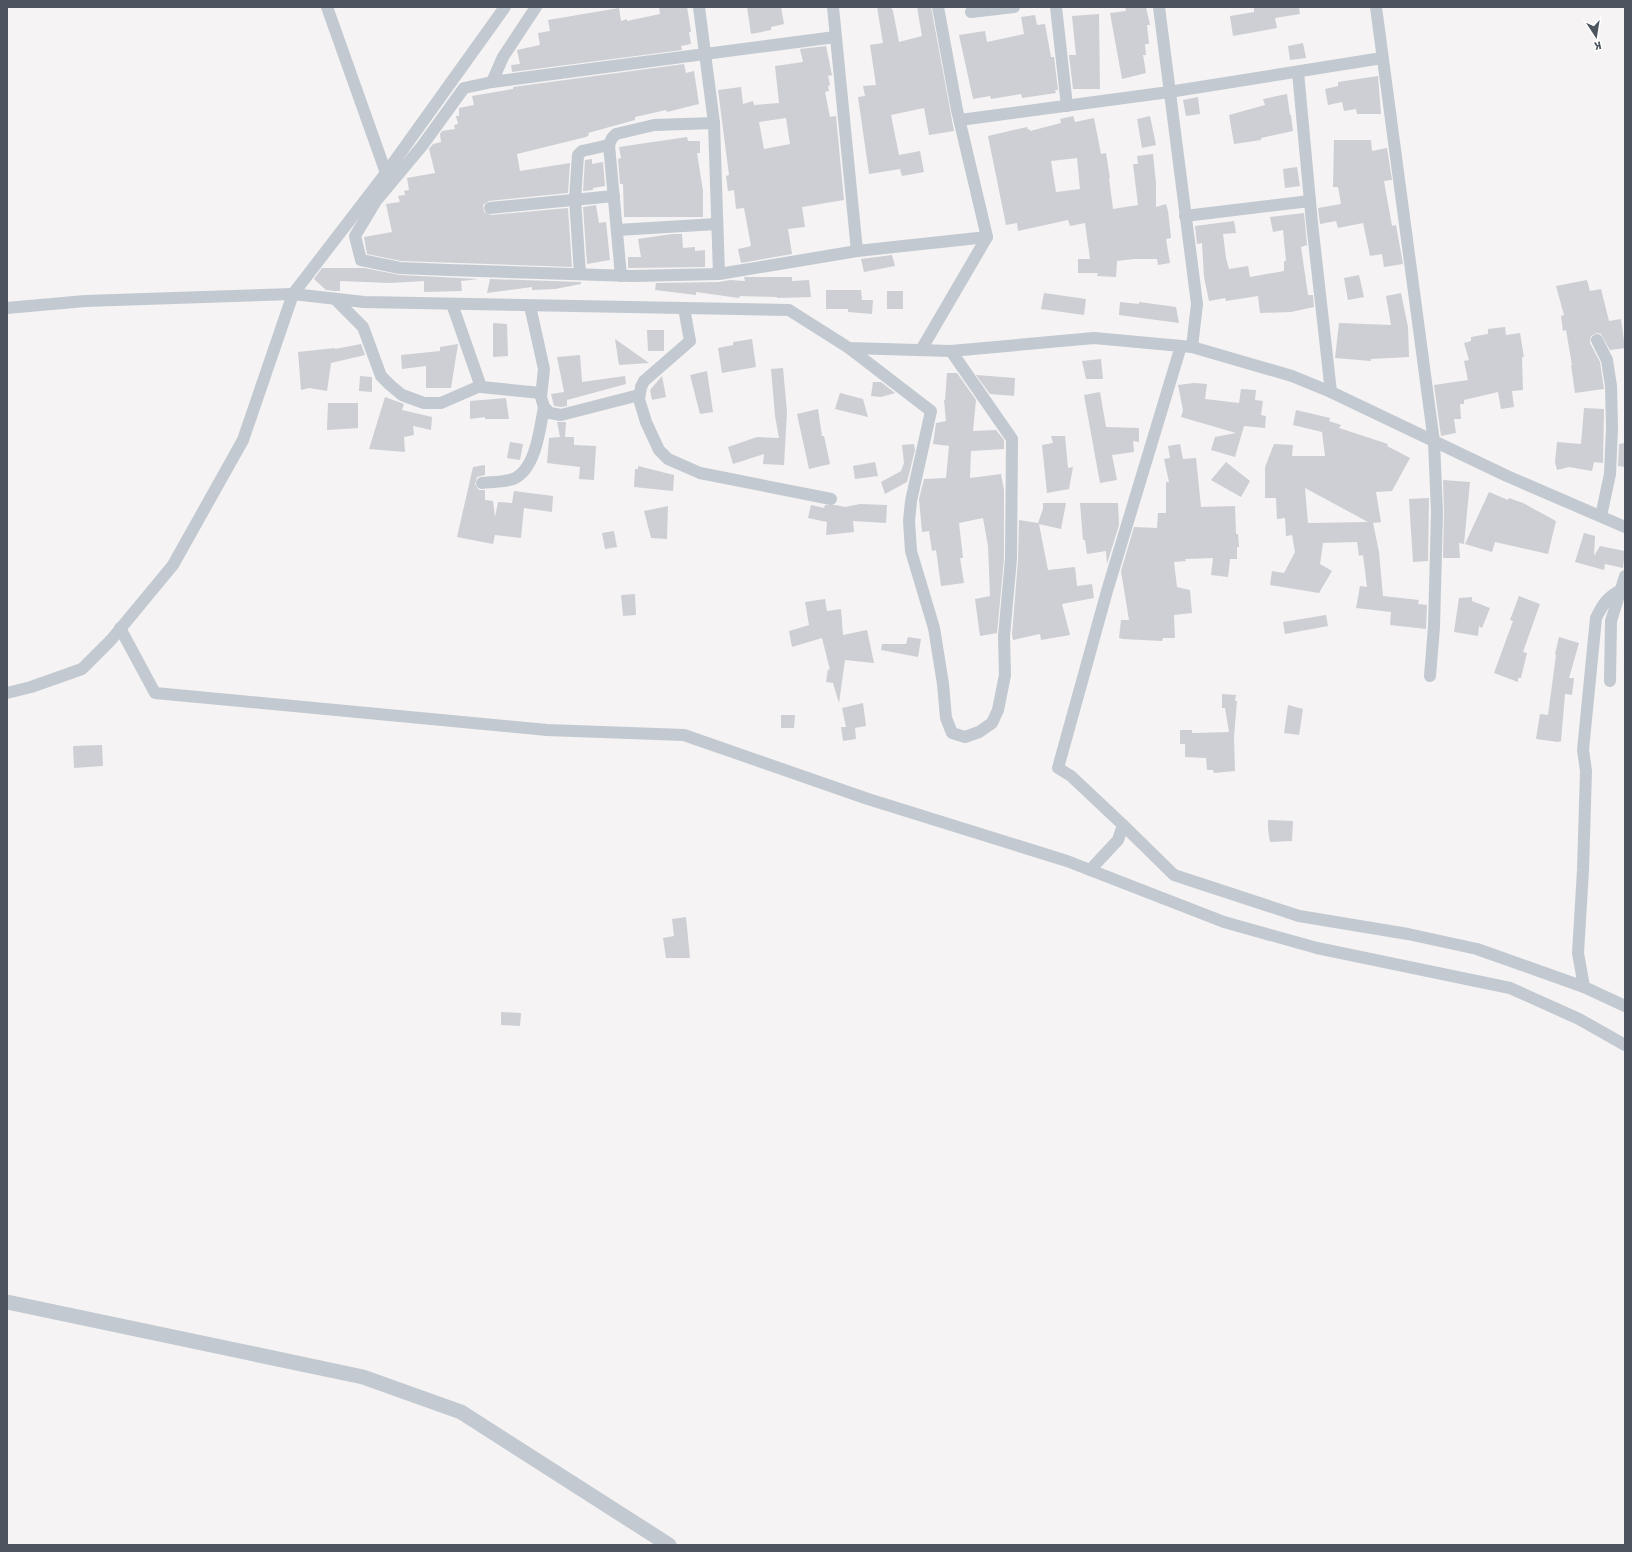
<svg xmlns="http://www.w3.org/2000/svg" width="1632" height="1552" font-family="Signika,sans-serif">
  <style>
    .building { fill: #cdcfd4; fill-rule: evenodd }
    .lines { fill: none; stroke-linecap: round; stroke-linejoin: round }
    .minor { stroke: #c2c9d0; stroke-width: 12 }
    .tertiary { stroke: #c2c9d0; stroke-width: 15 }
  </style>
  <rect width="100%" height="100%" fill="#f5f3f3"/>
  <g class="building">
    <polygon points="659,7 687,7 691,32 689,32 691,44 681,46 682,50 512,72 511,65 520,64 517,50 540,45 538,33 550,31 548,20 619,8 621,21 627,19 627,21 660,14"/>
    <polygon points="747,7 781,7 784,24 771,27 771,30 751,34"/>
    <polygon points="877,7 891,7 893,11 899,42 922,36 917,7 931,7 954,131 929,135 924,108 891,115 899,155 920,151 924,172 902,176 900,169 869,174 858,97 865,96 863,86 876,85 870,45 883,43"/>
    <polygon points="1125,7 1146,7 1150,25 1147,25 1149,44 1145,44 1146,55 1143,55 1146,73 1122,79 1110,13 1126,11"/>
    <polygon points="1254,7 1299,7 1300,14 1275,18 1277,28 1233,36 1230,16 1254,12"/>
    <polygon points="1099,14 1100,89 1073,89 1069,55 1076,55 1072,16"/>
    <polygon points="1035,15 1037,25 1045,24 1051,57 1054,57 1058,90 1055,90 1056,93 1022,98 1021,94 991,99 990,96 973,99 959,35 985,31 987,42 1024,34 1021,17"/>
    <polygon points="1303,43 1306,58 1290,60 1288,46"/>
    <path d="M 826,46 L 832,75 L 828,76 L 830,85 L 828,86 L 829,91 L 825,92 L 830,117 L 836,116 L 844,200 L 802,207 L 805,227 L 788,229 L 792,254 L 741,263 L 738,249 L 751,246 L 744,208 L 736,209 L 734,190 L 728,191 L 726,176 L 729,175 L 718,90 L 741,87 L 743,104 L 753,101 L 754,105 L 779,103 L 775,66 L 803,62 L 800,49 ZM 786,118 L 790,144 L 764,149 L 759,122 Z"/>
    <polygon points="684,64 686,73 694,71 699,104 667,112 666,110 635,117 635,120 588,133 589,135 586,137 517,154 520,171 570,163 568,193 489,201 483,205 484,212 491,215 568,208 572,267 401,261 367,254 364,237 392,232 386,204 400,202 398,196 405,195 404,191 409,190 407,178 435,173 429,149 433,144 441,142 440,134 442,131 455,129 454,125 458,124 456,116 459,116 459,108 474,105 472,96 513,89 513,87"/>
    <polygon points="1378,76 1381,114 1357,114 1356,109 1344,111 1342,102 1328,105 1325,89 1338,86 1338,82"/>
    <polygon points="1287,94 1290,115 1291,115 1293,131 1261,138 1261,140 1234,144 1229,115 1265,105 1263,99"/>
    <polygon points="1198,97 1200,114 1186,116 1183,100"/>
    <path d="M 1073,116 L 1075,122 L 1094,118 L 1101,154 L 1106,153 L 1110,178 L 1109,178 L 1113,209 L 1138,205 L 1133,164 L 1138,164 L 1137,156 L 1153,154 L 1156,183 L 1156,207 L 1166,204 L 1168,211 L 1171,238 L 1166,239 L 1170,263 L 1158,265 L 1157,259 L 1134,259 L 1117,261 L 1116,277 L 1097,276 L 1098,273 L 1078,273 L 1078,259 L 1090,259 L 1085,223 L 1070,226 L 1068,220 L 1018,231 L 1017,223 L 1006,225 L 988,136 L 1027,127 L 1028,130 L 1030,129 L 1030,131 L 1061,123 L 1060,119 ZM 1077,158 L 1080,189 L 1056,192 L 1051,161 Z"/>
    <polygon points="1150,116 1156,145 1142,148 1137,119"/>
    <polygon points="687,137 688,141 700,141 700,153 697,153 703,191 703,217 624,217 623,184 620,184 618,159 621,158 619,147"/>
    <polygon points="1334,140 1371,140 1372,151 1387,148 1392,180 1384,181 1392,226 1396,225 1403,264 1384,267 1382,254 1370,256 1363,223 1338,228 1336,221 1320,224 1318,208 1341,204 1338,187 1333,187"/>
    <polygon points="592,159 592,164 603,162 605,186 593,188 593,190 583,191 585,160"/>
    <polygon points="1297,167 1300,186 1285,188 1283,169"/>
    <polygon points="596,205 599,223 606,222 610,260 587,264 583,207"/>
    <polygon points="1304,213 1307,245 1301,247 1308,295 1313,295 1314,307 1291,312 1260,313 1258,296 1226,301 1225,298 1209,301 1204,277 1202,243 1197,244 1195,226 1234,221 1236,233 1223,234 1226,258 1229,269 1248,266 1250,277 1284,271 1284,261 1286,261 1283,230 1273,232 1270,217"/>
    <polygon points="672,234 682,234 683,248 695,247 695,251 705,250 705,267 628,268 628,257 641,257 638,239"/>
    <polygon points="892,255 895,266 864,272 861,259"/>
    <polygon points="322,268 364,268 400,275 479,279 461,281 462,291 424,292 424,281 390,283 340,281 340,291 334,291 326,290 314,279"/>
    <polygon points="1359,275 1364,297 1348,300 1344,278"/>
    <polygon points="744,277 792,277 792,281 809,280 811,297 777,298 777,297 740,296 739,298 696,292 696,295 655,290 656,283 719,282 730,280 745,281"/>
    <polygon points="490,279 581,282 581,284 555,289 532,290 532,287 487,293"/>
    <polygon points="1587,280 1590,291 1601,289 1609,321 1621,319 1625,348 1610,350 1601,334 1597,333 1591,336 1590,343 1600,362 1604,389 1575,393 1571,365 1572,365 1566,330 1563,331 1561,316 1564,315 1556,286"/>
    <polygon points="826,290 861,290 862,300 873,300 872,314 848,312 848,309 826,309"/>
    <rect x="887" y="291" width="16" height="18"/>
    <polygon points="1044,293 1086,299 1084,315 1041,309"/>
    <polygon points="1401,293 1408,327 1409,357 1371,359 1371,361 1335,358 1339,323 1391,325 1386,296"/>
    <polygon points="1120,302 1139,304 1139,302 1176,307 1179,323 1119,315"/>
    <polygon points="493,323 507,324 508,356 493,357"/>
    <polygon points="1505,327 1506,335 1520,333 1524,357 1522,357 1523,390 1512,391 1514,407 1501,409 1498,392 1464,400 1464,404 1460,404 1461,419 1454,419 1456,433 1441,436 1434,385 1468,380 1464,361 1469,360 1464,343 1471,341 1471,337 1488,334 1488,329"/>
    <polygon points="647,330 664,330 664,351 648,351"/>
    <polygon points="615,339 649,363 619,365"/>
    <polygon points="752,339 756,367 722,373 718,348 733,345 733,342"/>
    <polygon points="361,344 365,355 331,363 327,391 309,388 301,390 298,352 335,348 335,349"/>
    <polygon points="458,344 451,388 426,388 426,366 402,369 401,355 440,351 440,347"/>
    <polygon points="580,355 582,382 625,376 626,384 567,400 567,406 561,407 554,406 551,394 564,392 557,357"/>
    <polygon points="1101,359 1103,379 1086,379 1082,361"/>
    <polygon points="783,368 787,412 784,465 763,464 764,454 733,464 728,447 757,437 779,438 775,416 771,369"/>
    <polygon points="707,371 713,412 700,414 690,375"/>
    <polygon points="947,373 957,373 976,400 973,431 996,430 1004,440 1004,449 971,451 970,478 1001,474 1004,490 1004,559 997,633 980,636 975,599 990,596 988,546 983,518 959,523 963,558 960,558 964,583 941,586 936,550 932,551 929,531 922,532 919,499 924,479 946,478 949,446 933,444 936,423 946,421 944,400 945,400"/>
    <polygon points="976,375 1015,378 1014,396 990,394"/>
    <polygon points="360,376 372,377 372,392 359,391"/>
    <polygon points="662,376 666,397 652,400 650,390"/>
    <polygon points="873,382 881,382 895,393 881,397 871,396"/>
    <polygon points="1194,383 1207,384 1205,399 1239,403 1241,389 1256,390 1255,400 1263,401 1261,415 1266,416 1265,428 1244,426 1235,457 1211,450 1215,437 1236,433 1181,417 1183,410 1178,385"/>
    <polygon points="1100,392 1106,427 1139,428 1139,442 1133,441 1134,452 1112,455 1117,480 1100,483 1084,395"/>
    <polygon points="840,393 863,399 868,417 835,409"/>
    <polygon points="385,397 404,404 402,410 432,417 431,430 413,426 414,435 404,437 405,452 369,449"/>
    <polygon points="506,398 509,419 485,419 485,417 470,419 470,401"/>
    <polygon points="328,403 358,403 358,428 327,430"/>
    <polygon points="1584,408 1604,409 1603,463 1594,462 1592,471 1569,467 1557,470 1555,462 1557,442 1581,444"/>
    <polygon points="818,409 822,436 824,436 830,464 809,469 797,414"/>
    <path d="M 1296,410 L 1330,418 L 1329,421 L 1341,425 L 1339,428 L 1388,444 L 1387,446 L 1410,458 L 1392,491 L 1376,492 L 1381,522 L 1373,523 L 1379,552 L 1383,596 L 1419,600 L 1418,604 L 1427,605 L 1426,629 L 1390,625 L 1391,612 L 1356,608 L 1360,586 L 1367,587 L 1363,555 L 1359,556 L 1357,542 L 1323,543 L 1320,564 L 1332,571 L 1319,593 L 1270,585 L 1272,571 L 1284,573 L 1295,552 L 1292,535 L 1286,536 L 1285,518 L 1277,519 L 1276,498 L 1265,498 L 1265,467 L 1274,444 L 1293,445 L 1292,456 L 1325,456 L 1322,432 L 1293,425 ZM 1305,488 L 1368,522 L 1308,523 Z"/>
    <polygon points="557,422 566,422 565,437 574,437 574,445 596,446 594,480 579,479 580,467 547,463 549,438 560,437"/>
    <polygon points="1051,436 1065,436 1068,468 1073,467 1069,489 1047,493 1042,445 1053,443"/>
    <polygon points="510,442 523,444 520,460 507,458"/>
    <polygon points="1625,443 1625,467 1618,466 1619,444"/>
    <polygon points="914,444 915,450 907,482 885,494 881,482 901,471 904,463 902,445"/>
    <polygon points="1180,444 1183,459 1196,458 1201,507 1235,506 1236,534 1238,534 1239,547 1237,547 1237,559 1230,559 1228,577 1211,575 1213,558 1185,559 1186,561 1174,562 1177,587 1190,590 1192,613 1174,615 1175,638 1163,638 1162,641 1123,639 1119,638 1121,620 1129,620 1121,571 1134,527 1157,528 1158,513 1166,513 1166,482 1169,482 1164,459 1170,458 1168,446"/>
    <polygon points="875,462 878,476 855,479 853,466"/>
    <polygon points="1226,462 1250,481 1241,497 1211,480"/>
    <polygon points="485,465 485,475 477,477 475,484 479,490 485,490 485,500 493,501 495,517 498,502 512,503 514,491 553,496 552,512 524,508 521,538 495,535 493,544 457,537 473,467"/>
    <polygon points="638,466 674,475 673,491 634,487 635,469 638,469"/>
    <polygon points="1443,480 1470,482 1464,544 1459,543 1460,558 1443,558 1444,512"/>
    <polygon points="1489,492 1508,500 1509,498 1523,503 1556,521 1548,554 1495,542 1492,552 1465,544"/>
    <polygon points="1429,498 1428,561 1413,562 1409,499"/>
    <polygon points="1043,503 1066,503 1061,529 1039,524 1048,570 1075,567 1077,586 1092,584 1094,598 1062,604 1070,635 1041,640 1040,634 1013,640 1012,634 1018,560 1019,520 1038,523 1043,509"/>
    <polygon points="1080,503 1118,503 1119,525 1107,564 1106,551 1087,554 1085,540 1083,540"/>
    <polygon points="860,504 887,505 886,523 853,521 854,532 826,535 827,522 808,518 811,505 824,508 825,505 835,505 845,507"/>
    <polygon points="668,506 667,539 651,538 644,511"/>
    <polygon points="614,531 617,547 605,549 602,533"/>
    <polygon points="1584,533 1595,536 1594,556 1600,546 1625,551 1623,568 1605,564 1604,570 1575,562"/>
    <polygon points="635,594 636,615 623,616 621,595"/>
    <polygon points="1519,596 1540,604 1523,652 1527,653 1521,678 1518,678 1518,682 1494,673 1513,621 1510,620"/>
    <polygon points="1472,597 1472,601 1490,608 1482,628 1479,626 1478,636 1454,632 1459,598"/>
    <polygon points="825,599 827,611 841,609 843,635 867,630 874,663 845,660 839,703 833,683 826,682 828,669 830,670 822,638 792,647 789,631 809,625 805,602"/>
    <polygon points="1326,615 1328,626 1285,634 1283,622"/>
    <polygon points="908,637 921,639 918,657 881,650 882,644 906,644"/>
    <polygon points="1559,637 1579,643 1569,678 1574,678 1572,695 1565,694 1561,741 1558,742 1536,739 1540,714 1548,715 1556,655 1555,654"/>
    <polygon points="1222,694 1236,695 1235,701 1237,701 1234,737 1235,771 1214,773 1213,770 1207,770 1206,758 1185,757 1185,744 1180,744 1180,730 1192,730 1192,733 1229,732 1225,708 1222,708"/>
    <polygon points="863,703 866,726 855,728 856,739 843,741 841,727 846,727 842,708"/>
    <polygon points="1288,705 1303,709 1299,735 1284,733"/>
    <polygon points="781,715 795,715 794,728 781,728"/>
    <polygon points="102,745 103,766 74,768 73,746"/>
    <polygon points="1268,820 1293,821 1292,841 1270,842 1268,829"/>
    <polygon points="686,917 690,958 666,958 663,938 674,936 672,919"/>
    <polygon points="501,1012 521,1013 520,1026 501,1025"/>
  </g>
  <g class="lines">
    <g class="minor">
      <polyline points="327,7 386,173"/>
      <polyline points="536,7 503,57 492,82 464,88 422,146 376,201 355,236 361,260 400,268 448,270 632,276 719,274 857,251 987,237"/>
      <polyline points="699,7 714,123 719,274"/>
      <polyline points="833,7 857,251"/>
      <polyline points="1056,7 1067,106"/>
      <polyline points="1159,7 1197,304 1192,347"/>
      <polyline points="1376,7 1434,442 1437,512 1434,627 1430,676"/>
      <polyline points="971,12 1014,7"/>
      <polyline points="1298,72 1312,223 1331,392"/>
      <polyline points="492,82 835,37"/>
      <polyline points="960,120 1169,92 1382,58"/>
      <polyline points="490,208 614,196"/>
      <polyline points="1185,216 1310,201"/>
      <polyline points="617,230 717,224"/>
      <polyline points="580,274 575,199 578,155 582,151 609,145"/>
      <polyline points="621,276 609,145 612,138 616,134 654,125 714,123"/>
      <polyline points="336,300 363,327 381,376 390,385 402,395 424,403 441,403 480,386"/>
      <polyline points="452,304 481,387 541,393"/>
      <polyline points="530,306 544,369 541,397 544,407 550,413 561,415 639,395"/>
      <polyline points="7,308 85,301 293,294 364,302 789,310 849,348 951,351 1094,338 1192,347 1292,376 1331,392 1507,476 1625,527"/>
      <polyline points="684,308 690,341 644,381 641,387 639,399 646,422 659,450 668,459 700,473 831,499"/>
      <polyline points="1597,340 1607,360 1611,386 1612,428 1610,474 1601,516"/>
      <polyline points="849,348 931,411 911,501 909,521 911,551 934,628 943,684 946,718 952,733 965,737 979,732 992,723 998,710 1005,675 1004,636 1011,559 1012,439 951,351"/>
      <polyline points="921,350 987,237 957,110 938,7"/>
      <path d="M 482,483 C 491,482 504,482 513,479 C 536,470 540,428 544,407"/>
      <polyline points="120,628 155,693 547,730 684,735 868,799 1067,861 1224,922 1317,948 1510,988 1579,1019 1625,1045"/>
      <polyline points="1610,681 1611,621 1625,576"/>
      <polyline points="7,693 31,687 82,669 111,640 173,565 243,440 293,294 386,173 505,7"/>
      <polyline points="1123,825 1174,875 1299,916 1408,934 1477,949 1584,987 1625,1006"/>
      <polyline points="1090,870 1118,840 1123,825 1071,776 1058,768 1107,591 1181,346"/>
      <path d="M 1584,987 L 1578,953 L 1583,870 L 1586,771 L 1583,750 L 1596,618 C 1602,606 1607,597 1619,591"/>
    </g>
    <polyline class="tertiary" points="7,1302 363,1377 461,1412 669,1545"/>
  </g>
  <rect width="1632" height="1552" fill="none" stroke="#4c555f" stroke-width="16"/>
  <g transform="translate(1596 36) rotate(168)" stroke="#ffffff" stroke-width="3" paint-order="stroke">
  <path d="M0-3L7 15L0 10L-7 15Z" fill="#4c555f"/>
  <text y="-6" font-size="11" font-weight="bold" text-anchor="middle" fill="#4c555f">K</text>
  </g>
</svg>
